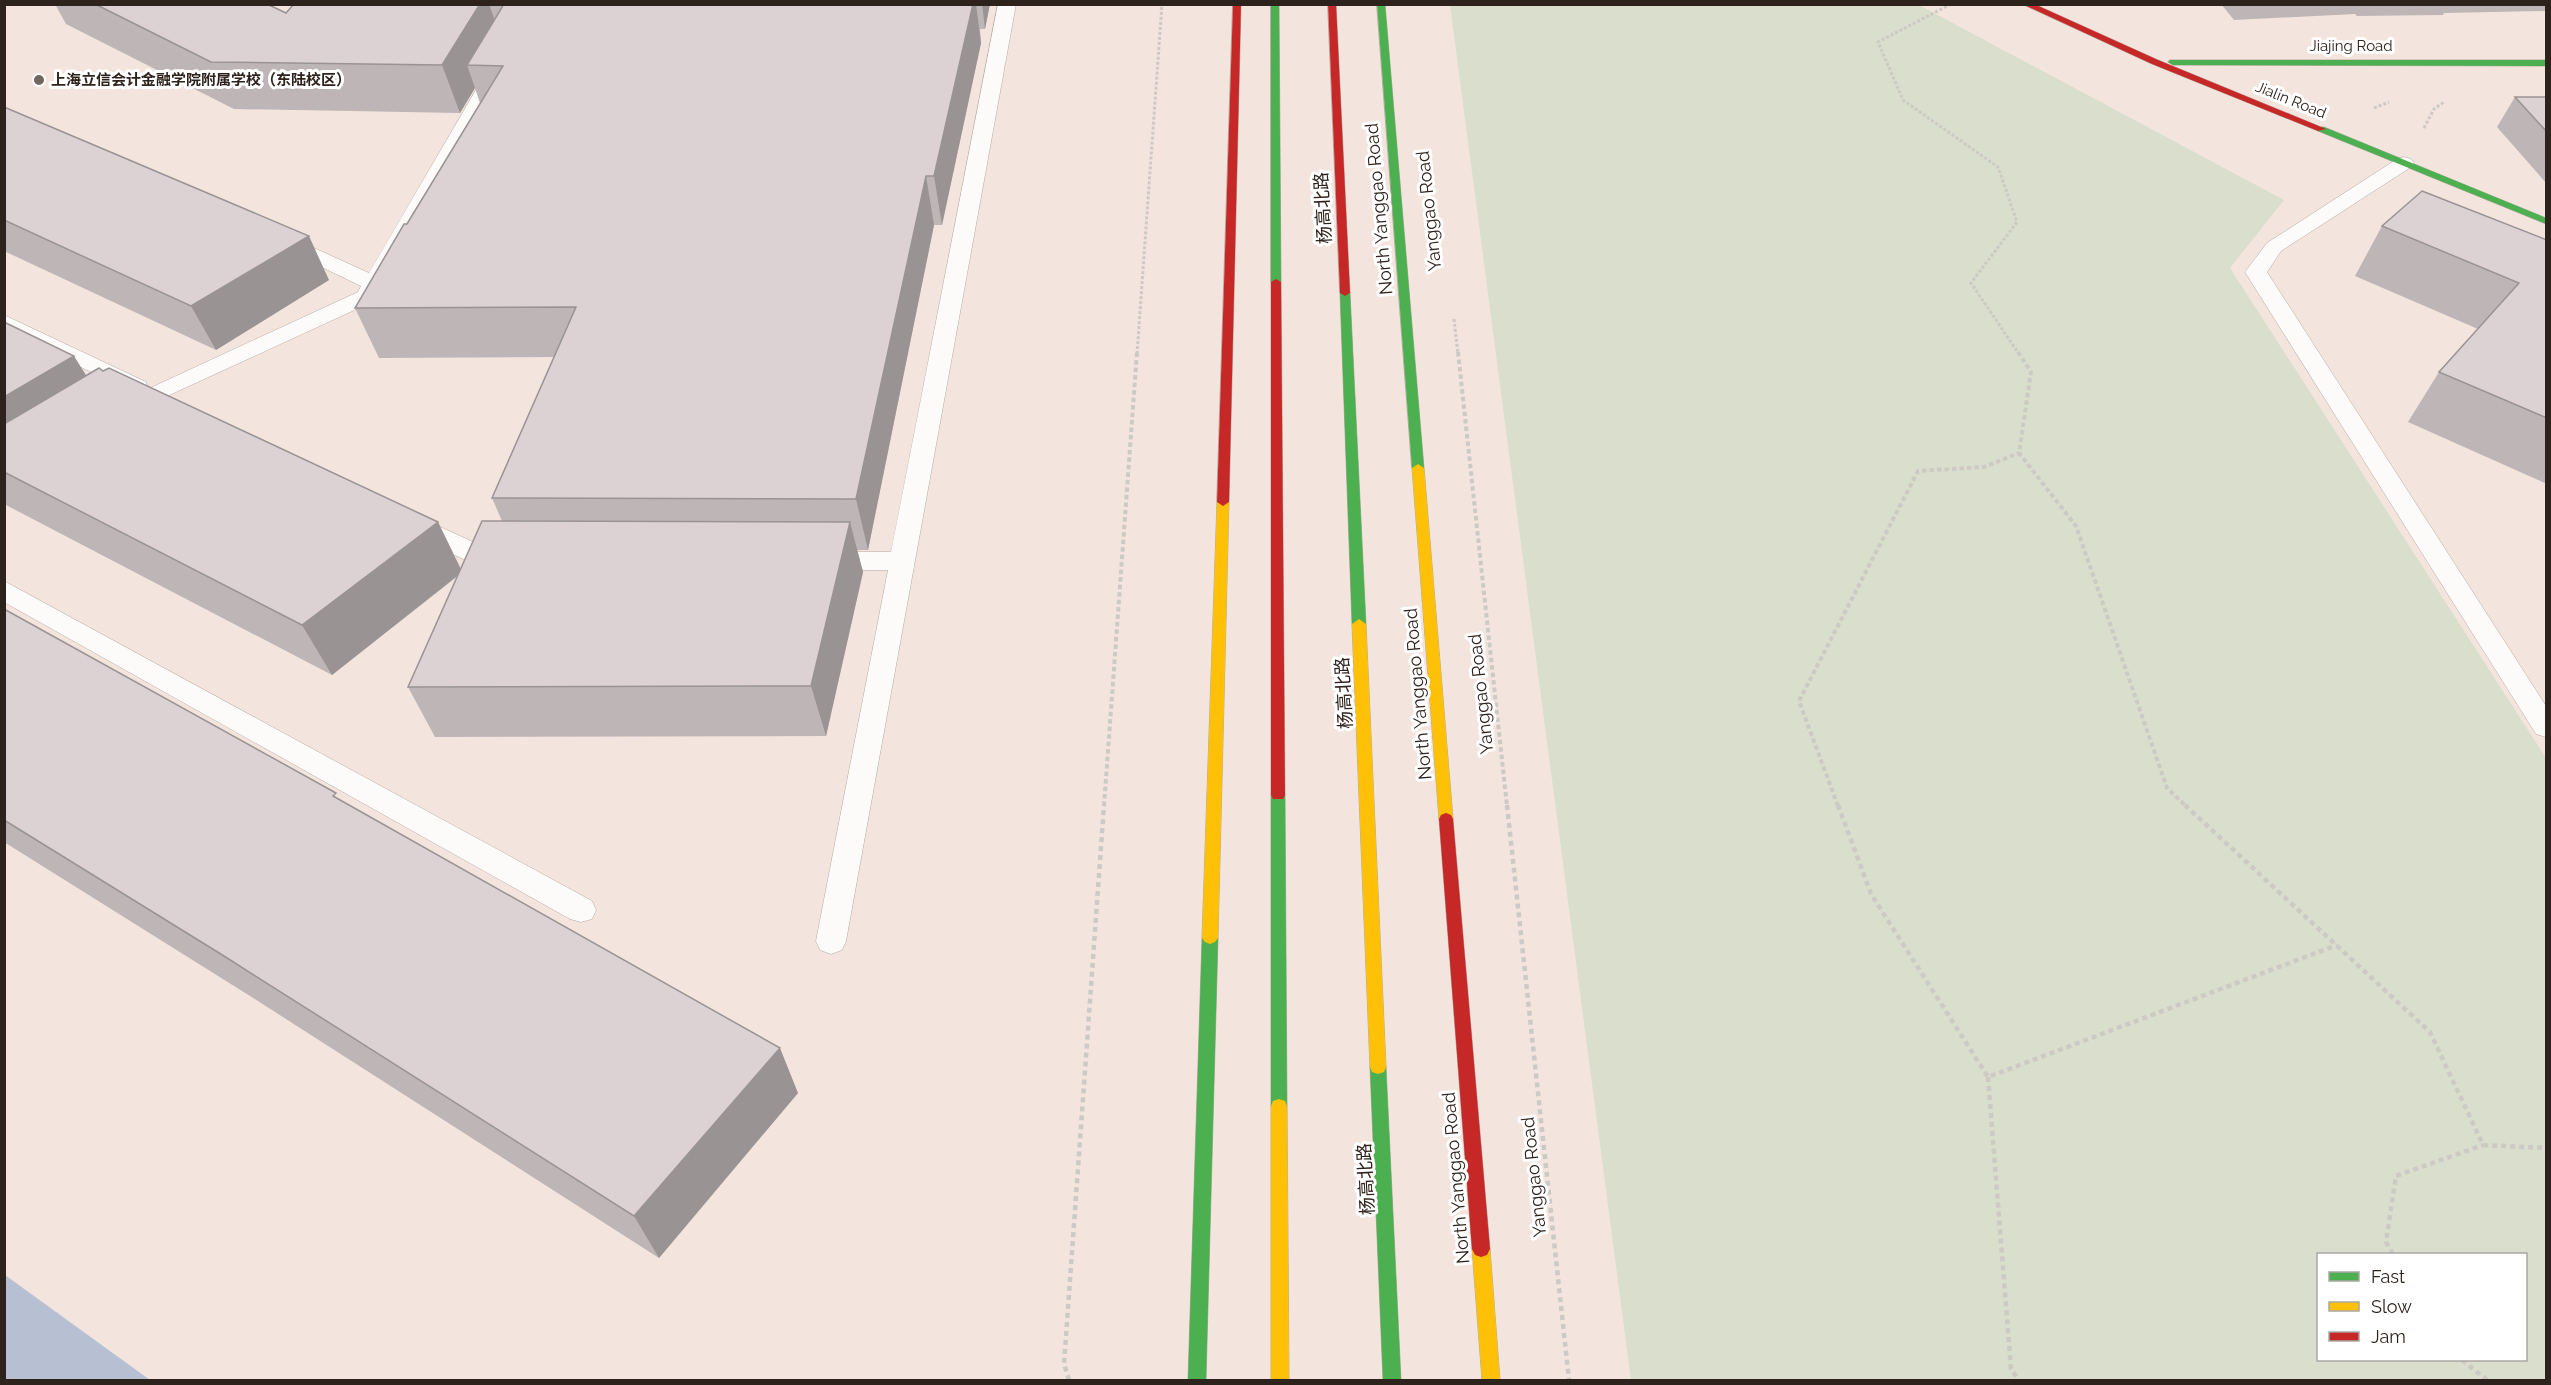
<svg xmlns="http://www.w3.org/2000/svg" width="2551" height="1385" font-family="Raleway,'Noto Sans SC',sans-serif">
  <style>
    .green { fill: #dadecc; fill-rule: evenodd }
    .water { fill: #b7c0d3 }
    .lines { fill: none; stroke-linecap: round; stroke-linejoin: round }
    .lane-casing { stroke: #b5aaa3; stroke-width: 1 }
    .fast-casing { stroke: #b5aaa3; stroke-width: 1 }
    .slow-casing { stroke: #b5aaa3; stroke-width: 1 }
    .jam-casing { stroke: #b5aaa3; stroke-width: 1 }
    .path-far2 { stroke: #cdc9c5; stroke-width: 3; stroke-dasharray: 3 2; stroke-linecap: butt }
    .path-far1 { stroke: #cdc9c5; stroke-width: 4; stroke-dasharray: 4.5 3; stroke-linecap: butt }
    .path { stroke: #cdc9c5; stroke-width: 4.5; stroke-dasharray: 5 4; stroke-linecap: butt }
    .lane { fill: #fdfbfa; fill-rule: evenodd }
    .fast { fill: #4caf50; fill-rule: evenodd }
    .slow { fill: #ffc107; fill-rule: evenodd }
    .jam { fill: #c62828; fill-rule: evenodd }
    .wall { fill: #bdb5b6 }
    .shaded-wall { fill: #9a9394 }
    .building { fill: #dcd2d4; stroke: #9a9394; stroke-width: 1.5 }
    .poi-dot { fill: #736660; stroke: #fff; stroke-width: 2 }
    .labels { text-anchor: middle; stroke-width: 6; stroke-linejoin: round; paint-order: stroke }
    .far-street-label { font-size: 15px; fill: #2e221c; stroke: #fff }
    .far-poi-label { font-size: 15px; font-weight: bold; fill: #2e221c; stroke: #fff; text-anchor: start }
    .street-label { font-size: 18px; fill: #2e221c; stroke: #fff }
  </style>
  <rect width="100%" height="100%" fill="#f3e5de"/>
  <path class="green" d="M 1450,5 L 1919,5 L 2284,200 L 2230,268 L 2546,758 L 2546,1380 L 1631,1380 ZM 2318,1254 L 2526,1254 L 2526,1360 L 2318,1360 Z"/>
  <polygon class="water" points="5,1275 150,1380 5,1380"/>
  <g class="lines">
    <g class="lane-casing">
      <g id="lane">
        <polygon points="526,4 543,4 374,301 126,415 118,413 114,408 118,403 137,394 4,330 4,315 146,382 148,389 358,292 361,286 278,246 275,242 278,238 292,238 369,273"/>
        <polygon points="998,4 1016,4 846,941 842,950 831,954 820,950 816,941 888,570 823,570 814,567 810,561 814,555 823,552 891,552"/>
        <polygon points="2404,157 2411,159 2414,163 2411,167 2281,251 2267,272 2546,706 2546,737 2536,734 2245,272 2267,243 2397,159"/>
        <path d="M 414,515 L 493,551 L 511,554 L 515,560 L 511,566 C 479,575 434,543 405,529 L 402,523 L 405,517 Z"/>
        <polygon points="4,581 592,901 596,910 592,919 581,922 570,919 4,602"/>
      </g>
    </g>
    <g class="fast-casing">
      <g id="fast">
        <polygon points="1271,4 1279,4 1281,282 1276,285 1271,282"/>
        <polygon points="1377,4 1385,4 1424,468 1418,472 1412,468"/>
        <polygon points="2170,60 2546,60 2546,66 2173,65 2168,62"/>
        <polygon points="2318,127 2324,127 2546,218 2546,224 2318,131"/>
        <polygon points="1345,290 1350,293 1366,624 1359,629 1352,624 1340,293"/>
        <polygon points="1278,789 1283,791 1285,795 1287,1106 1285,1111 1279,1113 1273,1111 1271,1106 1271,795 1273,791"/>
        <polygon points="1210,932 1215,934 1218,938 1206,1380 1188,1380 1202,938 1205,934"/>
        <polygon points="1378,1060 1384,1062 1386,1067 1401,1380 1383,1380 1370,1067 1372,1062"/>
      </g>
    </g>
    <g class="slow-casing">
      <g id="slow">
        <polygon points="1418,464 1424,468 1453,819 1451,823 1441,823 1439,819 1412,468"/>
        <polygon points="1223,498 1229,502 1218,938 1215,942 1210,944 1205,942 1202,938 1217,502"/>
        <polygon points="1359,619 1366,624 1386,1067 1384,1072 1378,1074 1372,1072 1370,1067 1352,624"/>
        <polygon points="1279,1099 1285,1101 1287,1106 1289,1380 1271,1380 1271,1106 1273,1101"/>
        <polygon points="1481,1241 1487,1243 1490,1249 1500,1380 1482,1380 1472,1249 1475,1243"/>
      </g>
    </g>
    <g class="jam-casing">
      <g id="jam">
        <polygon points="1233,4 1241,4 1229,502 1223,506 1217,502"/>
        <polygon points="1328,4 1336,4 1350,293 1345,296 1340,293"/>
        <polygon points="2022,4 2034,4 2158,60 2326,129 2318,131 2152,64"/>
        <polygon points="1276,279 1281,282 1285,795 1283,799 1273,799 1271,795 1271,282"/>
        <polygon points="1446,813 1451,815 1453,819 1490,1249 1487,1255 1481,1257 1475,1255 1472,1249 1439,819 1441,815"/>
      </g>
    </g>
    <g class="path-far2">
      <polyline points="1951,4 1878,42 1903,100 1998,167 2017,222 1971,283 2019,354"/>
      <polyline points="2374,108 2389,102"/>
      <polyline points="2424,128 2434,109 2444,102"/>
      <polyline points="1454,319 1458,354"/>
      <polyline points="1137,354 1162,4"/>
    </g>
    <g class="path-far1">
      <polyline points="1458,352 1507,806"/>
      <polyline points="2018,352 2031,372 2019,453 2076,526 2167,788 2186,806"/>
      <polyline points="1104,806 1137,352"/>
      <polyline points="1838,806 1799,701 1918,471 1984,467 2019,453"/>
    </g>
    <g class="path">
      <polyline points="1507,805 1569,1380"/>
      <polyline points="1838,805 1871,894 1988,1077 2337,945"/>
      <polyline points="2185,805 2430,1032 2483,1145 2546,1148"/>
      <polyline points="1988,1077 2011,1369 2019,1380"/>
      <polyline points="2393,1254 2386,1242 2396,1176 2483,1145"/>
      <polyline points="2462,1360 2487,1380"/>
      <polyline points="1069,1380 1064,1364 1104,805"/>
    </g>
    <use href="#lane" class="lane"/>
    <use href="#fast" class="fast"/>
    <use href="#slow" class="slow"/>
    <use href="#jam" class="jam"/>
  </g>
  <g class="wall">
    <polygon points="55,4 267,4 286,13 294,4 990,4 985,29 980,29 981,43 942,225 934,225 868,550 857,550 863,572 826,736 435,737 408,687 458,576 332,675 4,504 4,322 86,376 438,522 461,569 502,521 492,498 554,357 379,358 355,308 480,103 475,88 460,113 234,109 66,24"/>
    <polygon points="2221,4 2547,4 2547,11 2444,13 2443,15 2357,16 2355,14 2234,20"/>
    <polygon points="2515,97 2547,97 2547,184 2497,127"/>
    <polygon points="4,107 329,280 216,350 4,251"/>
    <polygon points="2382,226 2547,240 2547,484 2408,422 2439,372 2478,329 2355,276"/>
    <polygon points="4,609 339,799 798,1093 659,1258 261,1003 4,842"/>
  </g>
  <g class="shaded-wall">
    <polygon points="480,4 489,4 502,41 467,65 475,88 460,113 442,65"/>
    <polygon points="973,4 976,4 981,43 942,225 934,176"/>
    <polygon points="982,4 990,4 985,29"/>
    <polygon points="926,176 934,225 868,550 856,499"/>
    <polygon points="309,236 329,280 216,350 191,306"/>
    <polygon points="74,356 106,407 4,468 4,397"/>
    <polygon points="438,522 462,572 332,675 302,625"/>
    <polygon points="850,522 863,572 826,736 811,686"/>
    <polygon points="780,1048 798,1093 659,1258 634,1216"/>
  </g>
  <g class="building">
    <polygon points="95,4 267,4 286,13 294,4 480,4 442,65 211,62"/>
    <polygon points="504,4 973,4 934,176 926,176 856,499 492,498 576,307 355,308 404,224 407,224 503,66 467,65"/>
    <polygon points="2515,97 2547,97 2547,132"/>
    <polygon points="4,107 309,236 191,306 4,220"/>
    <polygon points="2422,191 2547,240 2547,418 2439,372 2519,283 2382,226"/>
    <polygon points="4,322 74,356 4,397"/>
    <polygon points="99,368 103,371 109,368 438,522 302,625 4,472 4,424"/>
    <polygon points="482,521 850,522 811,686 408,687"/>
    <polygon points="4,609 336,793 333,796 780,1048 634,1216 224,956 4,820"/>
  </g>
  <circle class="poi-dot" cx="39" cy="80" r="6"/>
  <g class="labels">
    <g class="far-street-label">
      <text x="2351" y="51">Jiajing Road</text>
      <text transform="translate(2291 100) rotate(22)" y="5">Jialin Road</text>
    </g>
    <g class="far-poi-label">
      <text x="51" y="85">上海立信会计金融学院附属学校（东陆校区）</text>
    </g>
    <g class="street-label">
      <text transform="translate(1323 208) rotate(-93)" y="6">杨高北路</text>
      <text transform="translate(1379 209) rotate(-95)" y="6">North Yanggao Road</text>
      <text transform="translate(1429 211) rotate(-96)" y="6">Yanggao Road</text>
      <text transform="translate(1344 693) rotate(-93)" y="6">杨高北路</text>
      <text transform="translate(1418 694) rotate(-95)" y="6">North Yanggao Road</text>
      <text transform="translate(1481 694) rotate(-96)" y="6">Yanggao Road</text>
      <text transform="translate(1534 1177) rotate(-96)" y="6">Yanggao Road</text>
      <text transform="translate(1456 1178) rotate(-95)" y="6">North Yanggao Road</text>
      <text transform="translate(1366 1179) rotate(-93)" y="6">杨高北路</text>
    </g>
  </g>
  <rect width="2551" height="1385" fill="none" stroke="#2e221c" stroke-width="12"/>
  <rect x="2317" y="1253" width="210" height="108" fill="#ffffff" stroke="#aba7a4" stroke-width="1.5"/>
  <rect x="2329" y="1272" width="30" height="9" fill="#4caf50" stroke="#aba7a4" stroke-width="1.5"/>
  <text x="2371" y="1283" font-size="18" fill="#2e221c">Fast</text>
  <rect x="2329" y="1302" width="30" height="9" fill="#ffc107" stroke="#aba7a4" stroke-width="1.5"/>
  <text x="2371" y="1313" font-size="18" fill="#2e221c">Slow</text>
  <rect x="2329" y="1332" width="30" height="9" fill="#c62828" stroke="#aba7a4" stroke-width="1.5"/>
  <text x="2371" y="1343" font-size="18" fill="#2e221c">Jam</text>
</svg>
